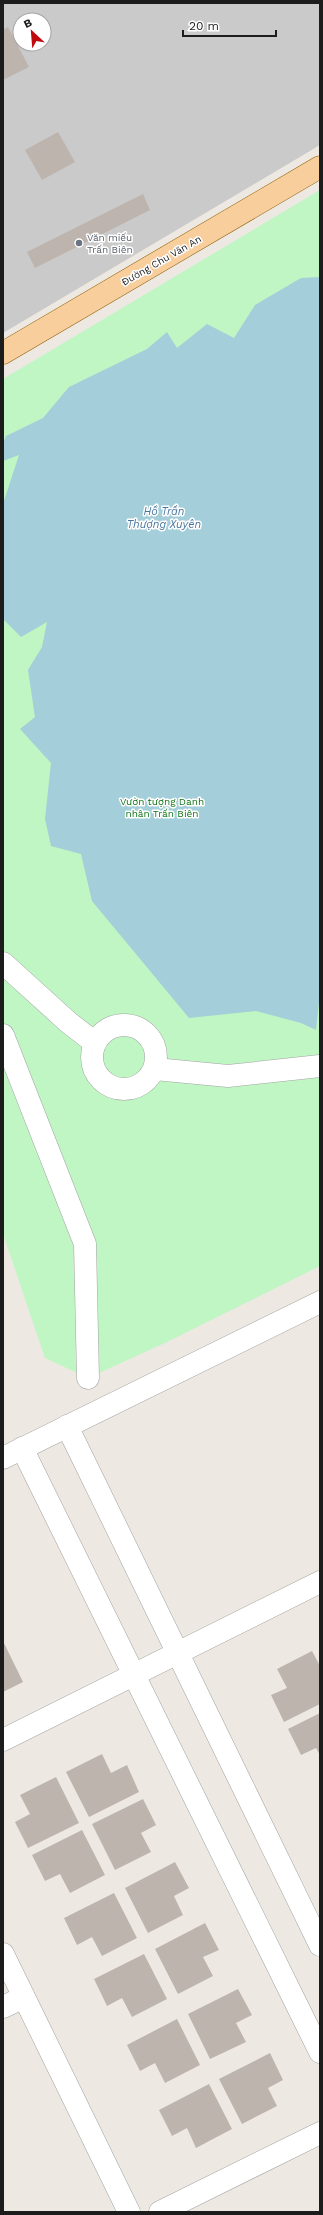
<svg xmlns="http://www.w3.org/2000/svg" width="323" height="2215" font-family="'Work Sans',sans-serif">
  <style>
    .religious { fill: #cacaca; fill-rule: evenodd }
    .park { fill: #bff6c3 }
    .water { fill: #a4ced9 }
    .building { fill: #bdb4ae }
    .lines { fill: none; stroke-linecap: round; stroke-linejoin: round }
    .minor-casing { stroke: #a3a3a3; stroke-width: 23 }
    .major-casing { stroke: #8d5e07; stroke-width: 23 }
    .minor { stroke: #fff; stroke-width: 22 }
    .major { stroke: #f7ce9c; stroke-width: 22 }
    .worship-dot { fill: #6b7280; stroke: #fff; stroke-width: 1.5 }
    .labels { text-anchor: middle; stroke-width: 3; stroke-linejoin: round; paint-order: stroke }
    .worship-label { font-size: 10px; fill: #5b616d; stroke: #fff; text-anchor: start }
    .street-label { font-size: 10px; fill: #1c1c1c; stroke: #fff }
    .park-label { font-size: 10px; fill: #107416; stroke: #fff }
    .water-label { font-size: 11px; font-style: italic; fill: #4a769f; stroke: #fff }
  </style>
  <rect width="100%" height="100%" fill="#ede9e2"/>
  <path class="religious" d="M 3,3 L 320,3 L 320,145 L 3,333 ZM 20,20 L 44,20 L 44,44 L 20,44 Z"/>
  <polygon class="park" points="320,190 320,1266 167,1342 88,1378 45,1358 3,1234 3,379"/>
  <polygon class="water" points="320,277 320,993 316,1030 301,1023 256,1011 189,1018 92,901 81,854 51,846 45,819 51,763 20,729 35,717 28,670 42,647 47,622 21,637 3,619 3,504 19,455 3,461 3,444 6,436 43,418 69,387 147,349 167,332 177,348 207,324 234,338 255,305 301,278"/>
  <g class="building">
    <polygon points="8,27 29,67 3,80 3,30"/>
    <polygon points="58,132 75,162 42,180 25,150"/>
    <polygon points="143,194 150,210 35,268 27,252"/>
    <polygon points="3,1641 23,1682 3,1692"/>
    <polygon points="312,1651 320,1666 320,1704 284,1722 271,1695 287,1688 277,1669"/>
    <polygon points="320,1713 320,1755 316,1748 301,1755 288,1729"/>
    <polygon points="102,1754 111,1773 127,1765 139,1792 89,1817 66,1772"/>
    <polygon points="56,1777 79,1823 28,1848 15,1822 30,1814 20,1795"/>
    <polygon points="143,1799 156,1825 141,1833 151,1852 115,1870 92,1824"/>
    <polygon points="82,1830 105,1875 70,1893 60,1874 45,1881 32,1855"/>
    <polygon points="175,1862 189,1888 174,1896 183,1915 148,1933 125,1888"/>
    <polygon points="114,1893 137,1938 102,1956 92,1937 77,1945 64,1918"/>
    <polygon points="205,1923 219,1950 203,1957 213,1976 178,1994 155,1949"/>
    <polygon points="144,1954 167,1999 132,2017 122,1998 107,2006 94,1979"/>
    <polygon points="238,1989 252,2015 236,2023 246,2042 210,2059 188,2014"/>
    <polygon points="177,2019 200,2065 165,2083 155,2063 140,2071 127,2045"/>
    <polygon points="270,2053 283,2080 268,2088 277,2106 242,2124 219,2079"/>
    <polygon points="209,2084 232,2129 196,2148 187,2128 172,2136 159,2110"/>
  </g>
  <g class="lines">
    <g class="minor-casing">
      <g id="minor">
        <polyline points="3,963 68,1022 95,1043"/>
        <circle cx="124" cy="1057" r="32"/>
        <polyline points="3,1035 85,1244 88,1378"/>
        <polyline points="155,1069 228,1076 320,1066"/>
        <polyline points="67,1426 320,1945"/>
        <polyline points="22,1448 320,2052"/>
        <polyline points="3,1458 320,1302"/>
        <polyline points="3,1740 320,1582"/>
        <polyline points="3,1954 129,2212"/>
        <polyline points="3,2007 24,1997"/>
        <polyline points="160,2212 320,2133"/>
      </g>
    </g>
    <g class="major-casing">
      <polyline id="major" points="3,353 320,167"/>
    </g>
    <use href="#minor" class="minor"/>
    <use href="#major" class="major"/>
  </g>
  <circle class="worship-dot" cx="79" cy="243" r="4"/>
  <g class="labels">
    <g class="worship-label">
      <text x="87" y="241">Văn miếu<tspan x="87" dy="12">Trấn Biên</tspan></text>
    </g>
    <g class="street-label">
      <text transform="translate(161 260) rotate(-30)" y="4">Đường Chu Văn An</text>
    </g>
    <g class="park-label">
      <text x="162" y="805">Vườn tượng Danh<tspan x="162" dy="12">nhân Trấn Biên</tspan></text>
    </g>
    <g class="water-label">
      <text x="164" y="515">Hồ Trần<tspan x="164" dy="13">Thượng Xuyên</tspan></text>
    </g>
  </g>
  <rect width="323" height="2215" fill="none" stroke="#1c1c1c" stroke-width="8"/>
  <g transform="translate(32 32) rotate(334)"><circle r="19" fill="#ffffff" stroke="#a4a4a4"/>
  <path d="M0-3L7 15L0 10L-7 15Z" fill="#bf090c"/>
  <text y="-6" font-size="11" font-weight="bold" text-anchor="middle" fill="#1c1c1c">B</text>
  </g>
  <path d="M183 30v6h93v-6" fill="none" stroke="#1c1c1c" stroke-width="2"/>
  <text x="189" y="30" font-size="12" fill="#1c1c1c" stroke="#ffffff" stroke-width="3" paint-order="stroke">20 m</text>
</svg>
